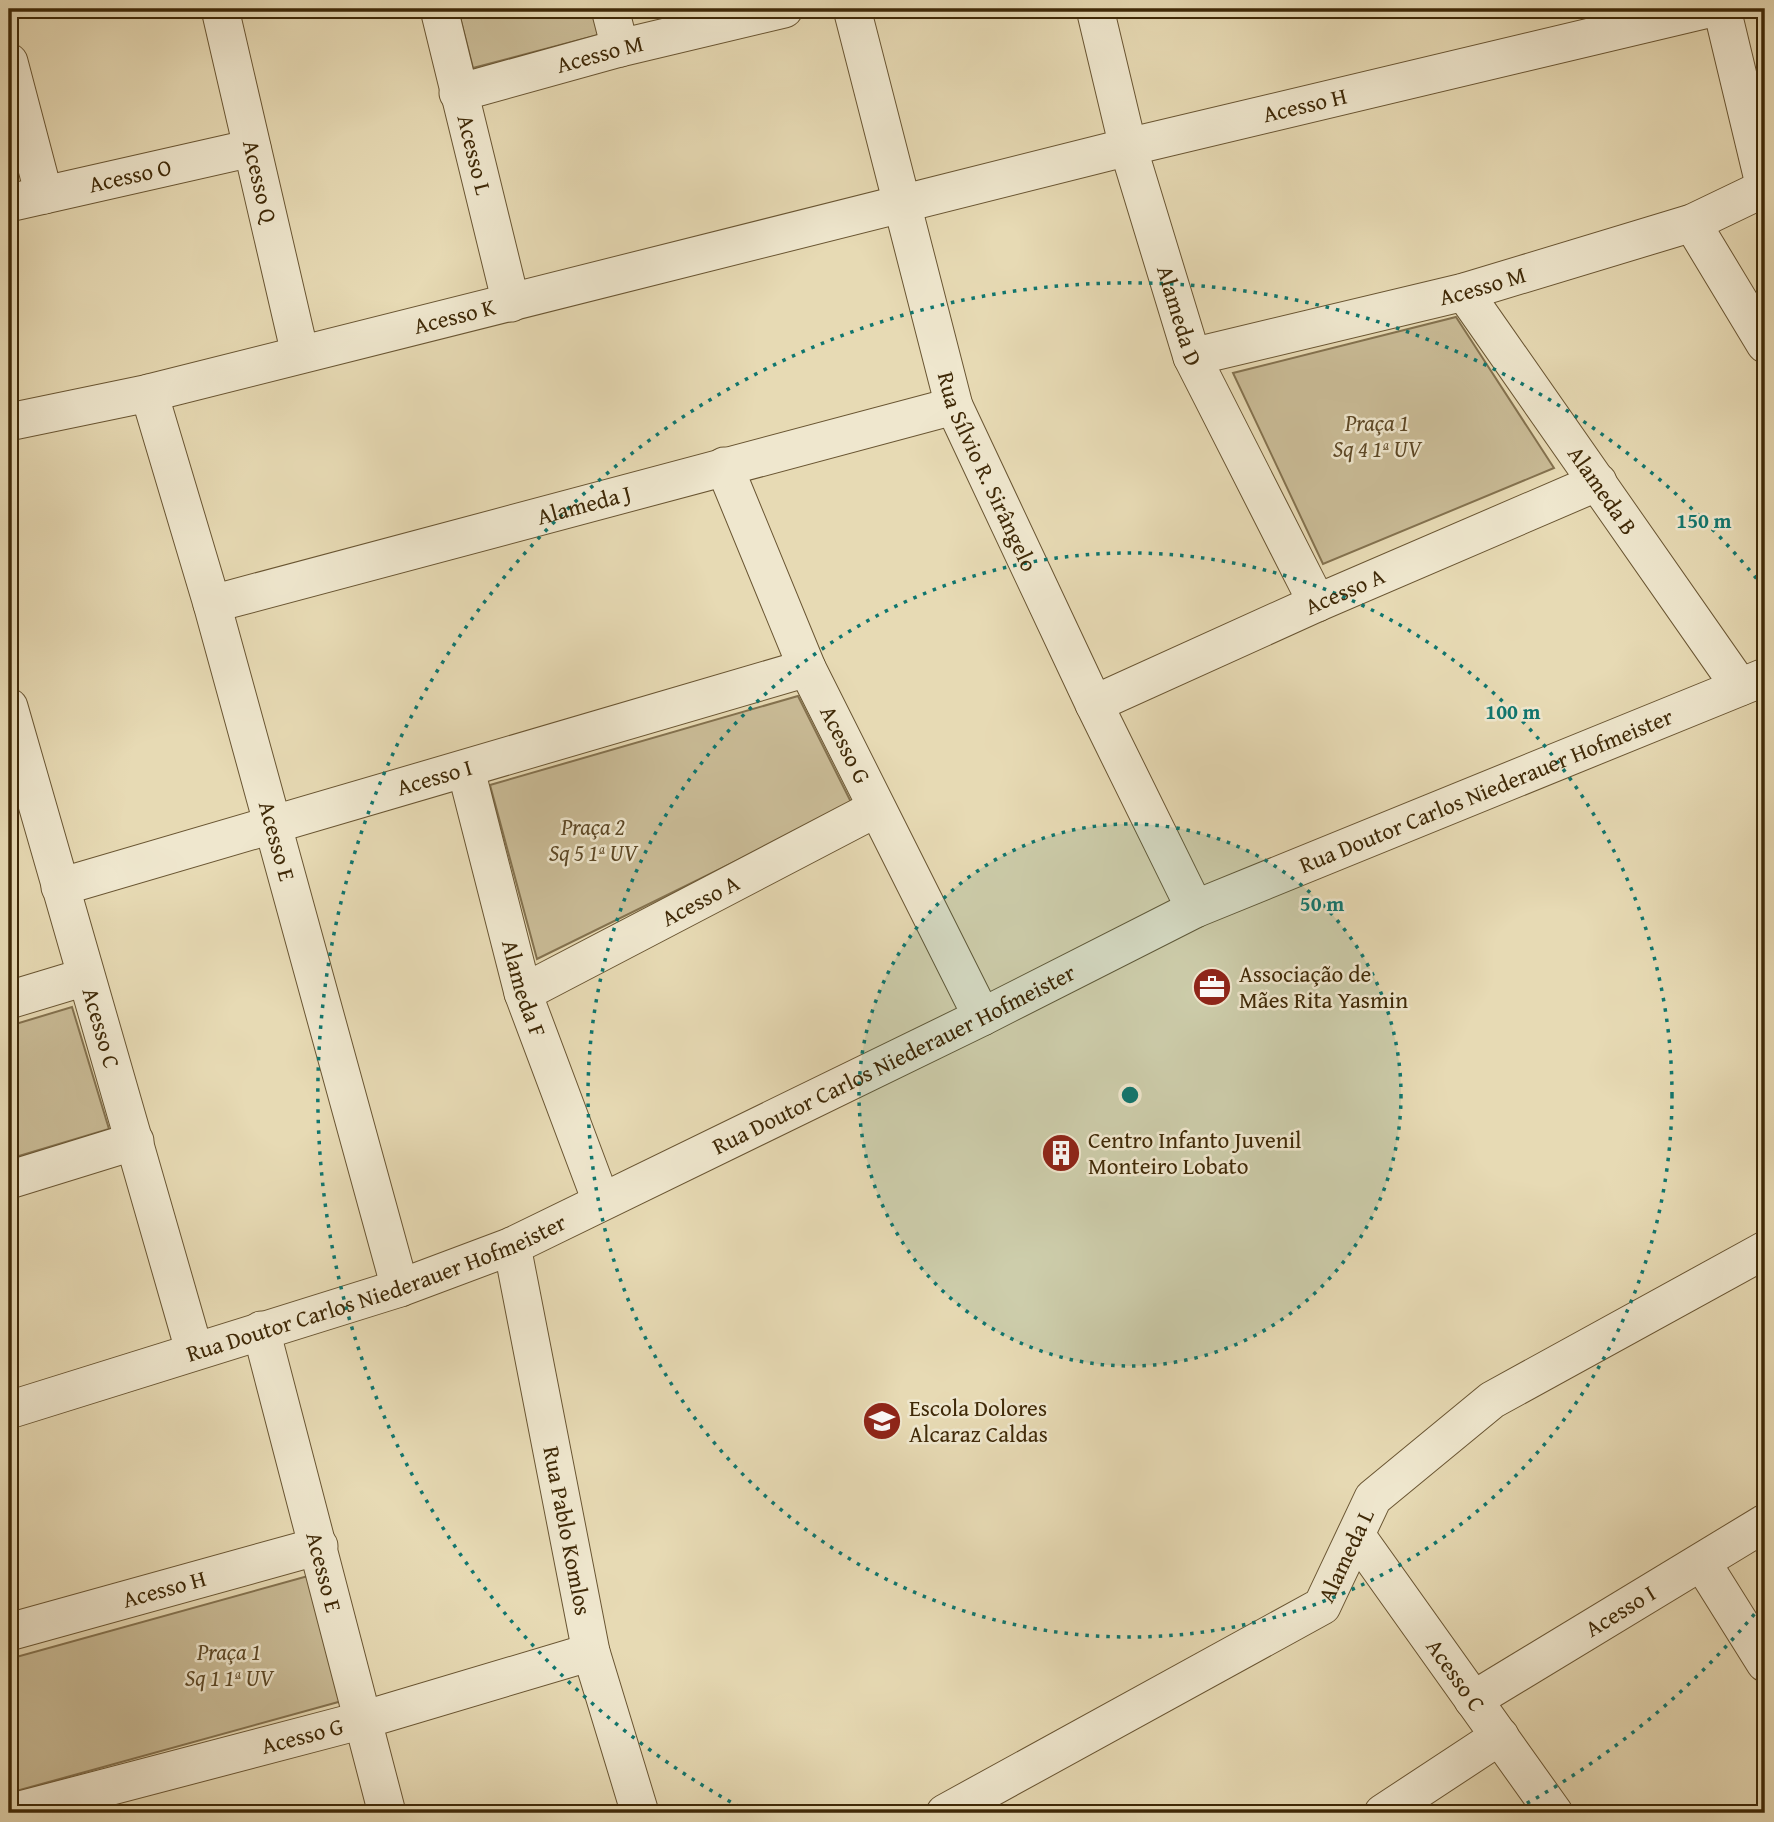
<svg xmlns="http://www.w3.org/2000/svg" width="1774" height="1822" font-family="'Gentium Book Plus',serif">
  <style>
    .green { fill: #cabc97; stroke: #84724f; stroke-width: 2 }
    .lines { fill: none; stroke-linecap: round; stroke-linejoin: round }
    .street-casing { stroke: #695532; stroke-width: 39 }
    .street { stroke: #efe7ce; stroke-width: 37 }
    .ring { fill: none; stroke: #0f766e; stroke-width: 3.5; stroke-dasharray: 3.5 7 }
    .labels { text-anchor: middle; stroke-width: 5; stroke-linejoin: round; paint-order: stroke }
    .street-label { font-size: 23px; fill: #3f2907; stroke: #efe7ce }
    .park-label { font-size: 23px; font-style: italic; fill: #5b4624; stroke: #efe7ce }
    .poi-label { font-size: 23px; fill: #3f2907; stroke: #efe7ce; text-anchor: start }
    .centre { fill: #0f766e; stroke: #efe7ce; stroke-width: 3.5 }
    .ring-label { font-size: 21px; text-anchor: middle; font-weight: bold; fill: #0f766e; stroke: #efe7ce; stroke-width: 5; stroke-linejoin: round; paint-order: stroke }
  </style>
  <rect width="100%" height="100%" fill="#e7dab4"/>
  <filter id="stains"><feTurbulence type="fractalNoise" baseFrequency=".00286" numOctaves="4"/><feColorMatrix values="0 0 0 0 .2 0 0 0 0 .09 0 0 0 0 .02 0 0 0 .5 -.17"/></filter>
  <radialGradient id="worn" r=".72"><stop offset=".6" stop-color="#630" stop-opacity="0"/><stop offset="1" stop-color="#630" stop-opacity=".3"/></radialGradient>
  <g class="green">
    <polygon points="458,9 595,9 602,34 473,68"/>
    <polygon points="1456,317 1554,468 1323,564 1233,373"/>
    <polygon points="798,696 852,804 537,959 490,785"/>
    <polygon points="72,1007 109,1129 9,1159 9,1026"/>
    <polygon points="308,1576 342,1701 9,1793 9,1659"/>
  </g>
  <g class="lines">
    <g class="street-casing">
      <g id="street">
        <path id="s1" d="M 220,9 L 300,354"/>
        <path id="s2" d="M 439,9 L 511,303"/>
        <polyline points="610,9 620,48"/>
        <path id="s3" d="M 852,9 L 954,406 L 1094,704 L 1195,909"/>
        <path id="s4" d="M 1095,9 L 1128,147 L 1192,357 L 1317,603"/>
        <polyline points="1722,9 1765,188"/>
        <polyline points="9,62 44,195"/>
        <path id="s5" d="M 458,93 L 620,48 L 784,9"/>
        <path id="s6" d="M 9,203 L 252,148"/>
        <polyline points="1692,223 1765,344"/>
        <path id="s7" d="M 1464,292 L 1740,687"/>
        <path id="s8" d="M 1192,357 L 1464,292 L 1692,223 L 1765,188"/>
        <path id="s9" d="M 149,393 L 212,604 L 400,1288"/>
        <path id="s10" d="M 9,422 L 149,393 L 1128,147 L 1708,9"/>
        <path id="s11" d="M 724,466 L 807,668 L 982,1017"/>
        <path id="s12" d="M 212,604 L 954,406"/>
        <path id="s13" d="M 1094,704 L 1317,603 L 1598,482"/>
        <path id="s14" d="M 9,707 L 194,1350"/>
        <path id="s15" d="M 466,770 L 523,993 L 601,1201"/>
        <path id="s16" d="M 60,887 L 807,668"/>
        <path id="s17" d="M 523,993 L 875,809"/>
        <polyline points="9,1000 85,977"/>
        <polyline points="9,1180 135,1141"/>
        <path id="s18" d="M 512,1246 L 591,1652 L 640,1813"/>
        <path id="s19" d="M 261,1330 L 387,1813"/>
        <path id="s20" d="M 9,1410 L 400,1288 L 512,1246 L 982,1017 L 1195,909 L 1765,677"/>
        <path id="s21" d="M 1356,1535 L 1554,1813"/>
        <polyline points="1703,1564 1765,1663"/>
        <path id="s22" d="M 9,1632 L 319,1546"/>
        <path id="s23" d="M 1473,1700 L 1765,1523"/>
        <path id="s24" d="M 9,1813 L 363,1720 L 591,1652"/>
        <path id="s25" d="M 945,1813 L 1322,1606 L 1373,1498 L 1492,1400 L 1765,1250"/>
        <polyline points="1383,1813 1500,1736"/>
      </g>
    </g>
    <use href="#street" class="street"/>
  </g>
  <circle cx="1130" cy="1095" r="271" fill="#0f766e" fill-opacity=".12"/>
  <g class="ring">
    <circle cx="1130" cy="1095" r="271"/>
    <circle cx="1130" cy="1095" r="542"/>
    <path d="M1761 1606A812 812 0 0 1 1511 1812M749 1812A812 812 0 1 1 1761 584"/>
  </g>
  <defs>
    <g id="office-disc" transform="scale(2.0125)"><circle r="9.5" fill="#8f2418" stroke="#efe7ce"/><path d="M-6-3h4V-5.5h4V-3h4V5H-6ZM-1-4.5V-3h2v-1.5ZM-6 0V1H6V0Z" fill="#fff"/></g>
    <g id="building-disc" transform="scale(2.0125)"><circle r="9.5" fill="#8f2418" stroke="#efe7ce"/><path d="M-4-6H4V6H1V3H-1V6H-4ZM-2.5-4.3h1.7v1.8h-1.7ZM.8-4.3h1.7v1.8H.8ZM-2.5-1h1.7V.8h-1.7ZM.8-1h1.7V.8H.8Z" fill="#fff"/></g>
    <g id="school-disc" transform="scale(2.0125)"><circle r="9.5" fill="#8f2418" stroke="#efe7ce"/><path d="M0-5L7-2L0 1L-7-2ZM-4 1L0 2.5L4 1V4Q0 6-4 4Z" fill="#fff"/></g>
  </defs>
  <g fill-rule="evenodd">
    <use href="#office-disc" x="1212" y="987"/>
    <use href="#building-disc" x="1061" y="1153"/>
    <use href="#school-disc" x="882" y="1421"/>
  </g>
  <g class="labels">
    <g class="street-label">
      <text dy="8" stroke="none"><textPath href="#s5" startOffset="147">Acesso M</textPath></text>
      <text dy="8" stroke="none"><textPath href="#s10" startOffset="1334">Acesso H</textPath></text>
      <text dy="8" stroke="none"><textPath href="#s2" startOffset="150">Acesso L</textPath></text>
      <text dy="8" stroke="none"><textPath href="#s6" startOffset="124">Acesso O</textPath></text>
      <text dy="8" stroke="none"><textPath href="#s1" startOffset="177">Acesso Q</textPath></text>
      <text dy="8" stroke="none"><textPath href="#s8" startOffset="299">Acesso M</textPath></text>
      <text dy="8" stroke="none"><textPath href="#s10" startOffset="458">Acesso K</textPath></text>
      <text dy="8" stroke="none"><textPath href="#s4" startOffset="318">Alameda D</textPath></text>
      <text dy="8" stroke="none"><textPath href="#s3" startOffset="483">Rua Sílvio R. Sirângelo</textPath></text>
      <text dy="8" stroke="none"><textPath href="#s7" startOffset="242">Alameda B</textPath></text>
      <text dy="8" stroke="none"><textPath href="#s12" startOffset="385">Alameda J</textPath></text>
      <text dy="8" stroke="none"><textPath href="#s13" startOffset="275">Acesso A</textPath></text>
      <text dy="8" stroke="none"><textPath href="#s11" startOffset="304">Acesso G</textPath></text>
      <text dy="8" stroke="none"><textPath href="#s16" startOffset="390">Acesso I</textPath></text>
      <text dy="8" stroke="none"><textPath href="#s20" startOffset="1605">Rua Doutor Carlos Niederauer Hofmeister</textPath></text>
      <text dy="8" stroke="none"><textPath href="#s9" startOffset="466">Acesso E</textPath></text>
      <text dy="8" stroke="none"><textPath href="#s17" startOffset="200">Acesso A</textPath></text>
      <text dy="8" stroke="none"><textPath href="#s15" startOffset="226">Alameda F</textPath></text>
      <text dy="8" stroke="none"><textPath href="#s14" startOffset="334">Acesso C</textPath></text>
      <text dy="8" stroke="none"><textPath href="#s20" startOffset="954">Rua Doutor Carlos Niederauer Hofmeister</textPath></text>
      <text dy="8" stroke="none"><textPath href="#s20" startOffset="387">Rua Doutor Carlos Niederauer Hofmeister</textPath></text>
      <text dy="8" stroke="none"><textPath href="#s18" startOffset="290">Rua Pablo Komlos</textPath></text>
      <text dy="8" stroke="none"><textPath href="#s25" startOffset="486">Alameda L</textPath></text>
      <text dy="8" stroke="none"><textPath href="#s19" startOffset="250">Acesso E</textPath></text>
      <text dy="8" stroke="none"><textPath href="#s22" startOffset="161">Acesso H</textPath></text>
      <text dy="8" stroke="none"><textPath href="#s23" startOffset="172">Acesso I</textPath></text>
      <text dy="8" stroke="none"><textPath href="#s21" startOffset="172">Acesso C</textPath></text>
      <text dy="8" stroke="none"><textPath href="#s24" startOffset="303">Acesso G</textPath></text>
    </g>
    <g class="park-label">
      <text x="1377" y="431">Praça 1<tspan x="1377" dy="26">Sq 4 1ª UV</tspan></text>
      <text x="593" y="835">Praça 2<tspan x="593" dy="26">Sq 5 1ª UV</tspan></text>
      <text x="229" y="1660">Praça 1<tspan x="229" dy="26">Sq 1 1ª UV</tspan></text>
    </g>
    <g class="poi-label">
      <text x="1239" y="982">Associação de<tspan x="1239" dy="26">Mães Rita Yasmin</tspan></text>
      <text x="1088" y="1148">Centro Infanto Juvenil<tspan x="1088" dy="26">Monteiro Lobato</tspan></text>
      <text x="909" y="1416">Escola Dolores<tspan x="909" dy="26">Alcaraz Caldas</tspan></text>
    </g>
  </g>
  <circle cx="1130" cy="1095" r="10" class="centre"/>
  <g class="ring-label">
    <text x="1704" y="528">150 m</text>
    <text x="1513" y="719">100 m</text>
    <text x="1322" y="911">50 m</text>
  </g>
  <rect width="1774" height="1822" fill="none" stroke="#e7dab4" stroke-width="35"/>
  <rect x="10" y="10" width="1753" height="1801" fill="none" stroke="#3f2907" stroke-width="3.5"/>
  <rect x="18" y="18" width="1739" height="1787" fill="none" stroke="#3f2907" stroke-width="2"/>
  <rect width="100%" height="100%" filter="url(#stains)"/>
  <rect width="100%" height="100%" fill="url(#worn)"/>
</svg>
